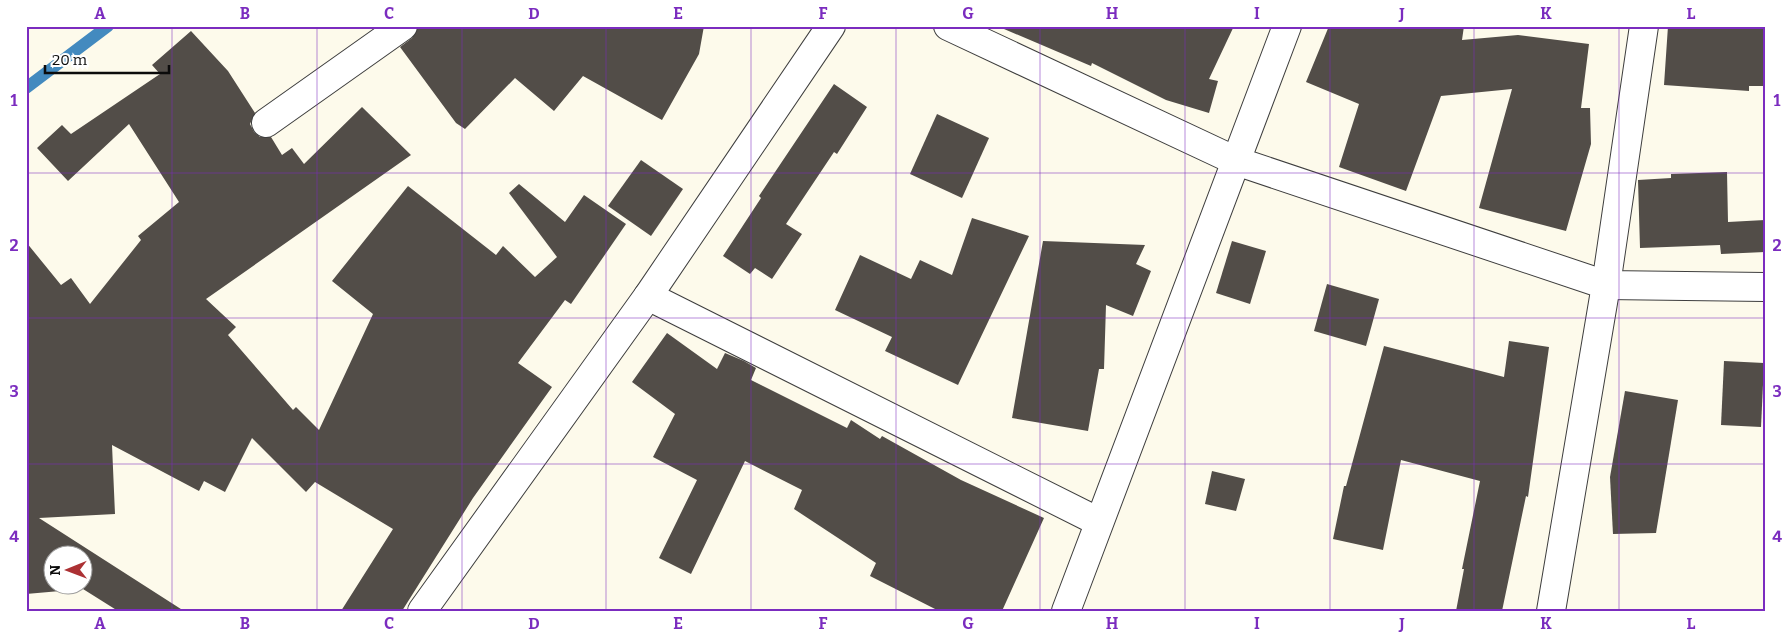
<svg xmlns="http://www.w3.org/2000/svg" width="1791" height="637" font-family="Bitter,serif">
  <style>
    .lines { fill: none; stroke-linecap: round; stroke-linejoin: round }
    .stream { stroke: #438abf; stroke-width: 12 }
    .building { fill: #524d48; fill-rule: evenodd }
    .minor-casing { stroke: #3e3e3e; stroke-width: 30 }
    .minor { stroke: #fff; stroke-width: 28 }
    .grid { fill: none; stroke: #7b2cbf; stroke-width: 1; stroke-opacity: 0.55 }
    .neatline { fill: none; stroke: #7b2cbf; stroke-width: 2 }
    .grid-label { font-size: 16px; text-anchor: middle; font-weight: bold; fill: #7b2cbf }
  </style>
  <rect width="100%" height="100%" fill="#fdfaeb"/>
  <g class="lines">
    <polyline class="stream" points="26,88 108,26"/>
  </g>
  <g class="building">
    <polygon points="418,26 704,26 699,54 662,120 583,76 554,111 515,78 465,129 456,123 400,47 412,38"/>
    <polygon points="997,26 1234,26 1209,79 1218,81 1209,113 1166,100 1092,63 1091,66"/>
    <polygon points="1329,26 1464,26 1462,40 1518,35 1589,44 1581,108 1590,108 1591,144 1566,231 1479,208 1512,89 1441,96 1406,191 1339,167 1359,104 1306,82"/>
    <polygon points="1668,26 1765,26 1765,86 1749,86 1749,91 1664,85"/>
    <path d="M 191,31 L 228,71 L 255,113 L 250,124 L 254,132 L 260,137 L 271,137 L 282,155 L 292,148 L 304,164 L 362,107 L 411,155 L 206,299 L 236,327 L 228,335 L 293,410 L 296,407 L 319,430 L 373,314 L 332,281 L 408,186 L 496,255 L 503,246 L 535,277 L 557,257 L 509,193 L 519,184 L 565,222 L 584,195 L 626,224 L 571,304 L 565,300 L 518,363 L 552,387 L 473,498 L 402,611 L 341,611 L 393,529 L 315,482 L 306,492 L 252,438 L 225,492 L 204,481 L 199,491 L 112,445 L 115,514 L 39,518 L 184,611 L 118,611 L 83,589 L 26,594 L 26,242 L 61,285 L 71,278 L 90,304 L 141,240 L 138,236 L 179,202 L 129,124 L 68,181 L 37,148 L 62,125 L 71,134 L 160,74 L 152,65 ZM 52,554 L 82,554 L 82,584 L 52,584 Z"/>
    <polygon points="834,84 867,107 837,154 834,152 786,224 802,234 772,279 755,268 750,274 723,256 761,198 759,196"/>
    <polygon points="937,114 989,138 962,198 910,174"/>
    <polygon points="641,160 683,189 651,236 608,206"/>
    <polygon points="1727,172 1728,222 1765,220 1765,252 1721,254 1720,245 1640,248 1638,180 1671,178 1671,174"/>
    <polygon points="972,218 1029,236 958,385 885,351 892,337 835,310 860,255 911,279 920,260 952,275"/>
    <polygon points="1043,241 1145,245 1136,264 1151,271 1133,316 1106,305 1104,369 1099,369 1088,431 1012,418"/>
    <polygon points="1232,241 1266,251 1250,304 1216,293"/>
    <polygon points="1327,284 1379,299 1366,346 1314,331"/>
    <polygon points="667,333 717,369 725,353 744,361 756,368 751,380 847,428 851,420 880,439 882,436 961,480 1044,518 1002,611 939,611 870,576 876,563 794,509 802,490 745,461 691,574 659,558 697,480 653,457 675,414 632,382"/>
    <polygon points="1509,341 1549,347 1528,497 1526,496 1502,611 1456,611 1464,569 1462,569 1480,481 1401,460 1383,550 1333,539 1344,486 1346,486 1384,346 1504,377"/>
    <polygon points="1724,361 1764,363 1761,427 1721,425"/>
    <polygon points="1625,391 1678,400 1656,533 1613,534 1610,477"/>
    <polygon points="1212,471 1245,479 1236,511 1205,504"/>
  </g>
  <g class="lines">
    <g class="minor-casing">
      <g id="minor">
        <polyline points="948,26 1236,161 1606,285 1765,287"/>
        <polyline points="266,123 403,26"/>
        <polyline points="648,296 1099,522"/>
        <polyline points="422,611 648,296 831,26"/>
        <polyline points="1066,611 1287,26"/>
        <polyline points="1551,611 1606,285 1644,26"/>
      </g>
    </g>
    <use href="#minor" class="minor"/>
  </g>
  <path class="grid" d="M 172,26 L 172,611M 317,26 L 317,611M 462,26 L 462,611M 606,26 L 606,611M 751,26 L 751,611M 896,26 L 896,611M 1040,26 L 1040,611M 1185,26 L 1185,611M 1330,26 L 1330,611M 1474,26 L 1474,611M 1619,26 L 1619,611M 26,173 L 1765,173M 26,318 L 1765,318M 26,464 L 1765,464"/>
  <rect width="1791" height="637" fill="none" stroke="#ffffff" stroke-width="55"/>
  <g transform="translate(68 570) rotate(269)"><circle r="24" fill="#ffffff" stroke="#9d9d9d"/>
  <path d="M0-4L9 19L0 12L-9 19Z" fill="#ac3134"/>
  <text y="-8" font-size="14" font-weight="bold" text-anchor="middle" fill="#0b0b0b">N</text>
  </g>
  <path d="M45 65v8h124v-8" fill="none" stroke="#0b0b0b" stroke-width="2.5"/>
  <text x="52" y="65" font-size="15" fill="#0b0b0b" stroke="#ffffff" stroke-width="4" paint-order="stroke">20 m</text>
  <rect x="28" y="28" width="1736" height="582" class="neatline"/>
  <g class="grid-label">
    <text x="100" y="19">A</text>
    <text x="245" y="19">B</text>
    <text x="389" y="19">C</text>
    <text x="534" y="19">D</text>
    <text x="678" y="19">E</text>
    <text x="823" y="19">F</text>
    <text x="968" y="19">G</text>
    <text x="1112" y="19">H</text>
    <text x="1257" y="19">I</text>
    <text x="1402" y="19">J</text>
    <text x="1546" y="19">K</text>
    <text x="1691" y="19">L</text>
    <text x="14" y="106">1</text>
    <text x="1777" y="106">1</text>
    <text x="14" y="251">2</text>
    <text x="1777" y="251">2</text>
    <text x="14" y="397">3</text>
    <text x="1777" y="397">3</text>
    <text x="14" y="542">4</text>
    <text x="1777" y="542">4</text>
    <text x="100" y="629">A</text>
    <text x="245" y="629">B</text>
    <text x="389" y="629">C</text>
    <text x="534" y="629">D</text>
    <text x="678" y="629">E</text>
    <text x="823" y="629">F</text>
    <text x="968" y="629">G</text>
    <text x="1112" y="629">H</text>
    <text x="1257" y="629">I</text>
    <text x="1402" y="629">J</text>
    <text x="1546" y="629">K</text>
    <text x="1691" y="629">L</text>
  </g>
</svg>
